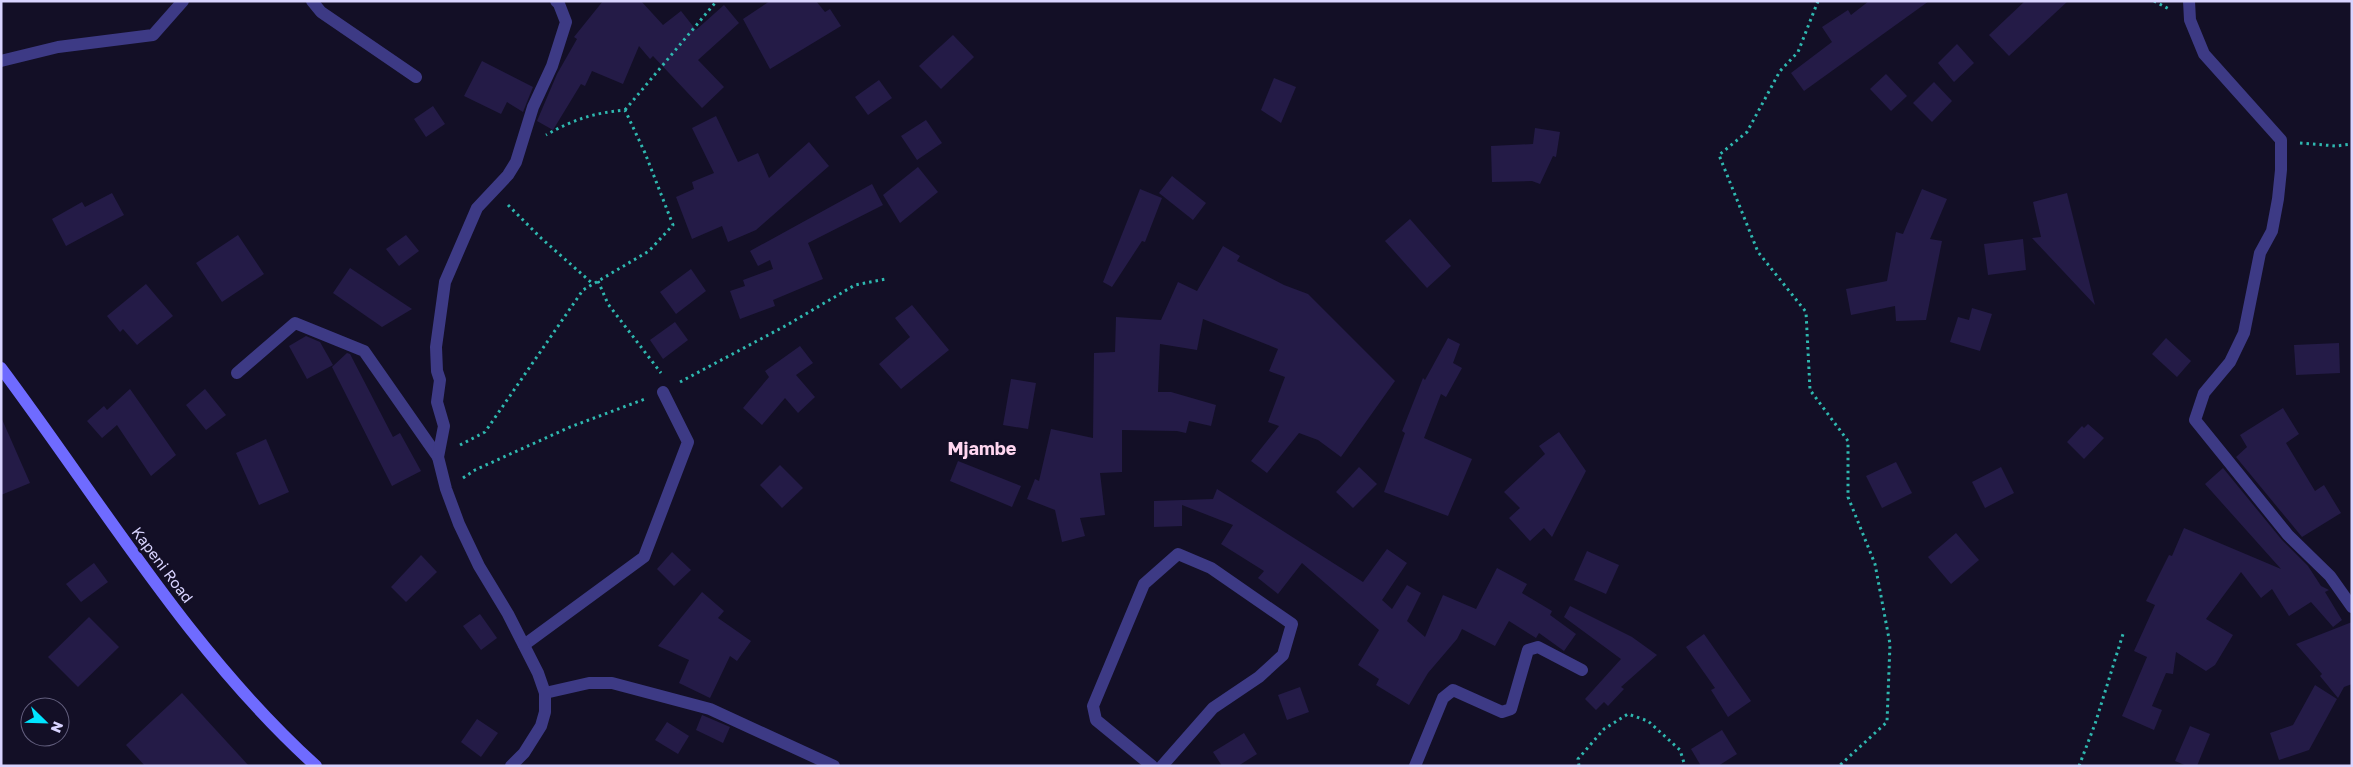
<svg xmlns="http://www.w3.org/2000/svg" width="2353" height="767" font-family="'Golos Text',sans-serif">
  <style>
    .building { fill: #241b47 }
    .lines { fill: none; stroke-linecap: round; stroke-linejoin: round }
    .path { stroke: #2fb8b0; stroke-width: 3; stroke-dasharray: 2.5 4; stroke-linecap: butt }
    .street { stroke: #3d3a85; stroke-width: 12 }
    .secondary { stroke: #6f6bff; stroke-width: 12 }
    .labels { text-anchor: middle; stroke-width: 5; stroke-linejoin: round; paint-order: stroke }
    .street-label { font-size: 15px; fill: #d9d4ff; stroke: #130f26 }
    .quarter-label { font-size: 18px; font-weight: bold; fill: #ffd6f0; stroke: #130f26 }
  </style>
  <rect width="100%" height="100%" fill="#130f26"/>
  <g class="building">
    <polygon points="603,1 641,1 663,25 681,11 696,30 724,5 739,23 698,60 724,87 702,108 653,56 650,59 639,46 623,84 592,71 585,86 581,84 553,130 537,121 557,74 577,39 574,37"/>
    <polygon points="770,1 816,1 825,12 830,9 841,26 770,69 743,19"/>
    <polygon points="1869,1 1929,1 1804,91 1791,73 1832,42 1822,27 1848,10 1851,15"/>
    <polygon points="2025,1 2068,1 2009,56 1989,35"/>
    <polygon points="953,35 974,57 941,89 919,66"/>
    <polygon points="1957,44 1974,63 1954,82 1938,63"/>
    <polygon points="482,61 533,87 523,112 507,102 501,114 464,96"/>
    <polygon points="1886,74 1907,96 1891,111 1870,89"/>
    <polygon points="1274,78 1296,87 1281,123 1261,110"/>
    <polygon points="879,80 892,98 868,115 855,97"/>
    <polygon points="1934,82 1952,101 1932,122 1913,103"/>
    <polygon points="433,106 445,124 426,137 414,119"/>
    <polygon points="716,116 738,162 758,153 769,178 809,142 829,166 756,230 728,242 722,226 692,239 676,197 694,189 692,182 714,173 692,128"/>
    <polygon points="926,120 942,143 917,160 901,136"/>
    <polygon points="1535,128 1560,132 1556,157 1553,156 1540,184 1532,181 1492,182 1491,146 1533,144"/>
    <polygon points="918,167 938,192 900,223 883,195"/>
    <polygon points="1172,176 1206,203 1193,220 1159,193"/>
    <polygon points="872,184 883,205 808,243 823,279 773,300 775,306 740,319 730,291 745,286 743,280 773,269 770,260 758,266 750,251"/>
    <polygon points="1140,189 1162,198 1145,242 1142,241 1112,287 1103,282"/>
    <polygon points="1922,189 1947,199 1930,239 1942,241 1926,320 1896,321 1895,306 1851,315 1846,289 1887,281 1896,232 1903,234"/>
    <polygon points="112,193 124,215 66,246 52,219 82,202 85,207"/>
    <polygon points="2067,193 2095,305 2032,238 2041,237 2033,202"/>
    <polygon points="1410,219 1451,266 1427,288 1385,241"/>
    <polygon points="238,235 264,274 222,302 196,263"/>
    <polygon points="406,235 419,251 399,266 386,249"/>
    <polygon points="2023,239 2026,270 1988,275 1984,244"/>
    <polygon points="1223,246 1240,256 1237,261 1284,285 1308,294 1395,381 1341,457 1318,440 1299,433 1267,473 1251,461 1279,426 1268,422 1285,377 1269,371 1278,349 1203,319 1197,350 1160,344 1158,392 1171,392 1216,405 1211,426 1189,421 1186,433 1177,431 1122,430 1122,472 1100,473 1105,515 1080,518 1085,536 1062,542 1055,510 1027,499 1035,479 1039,481 1051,429 1093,438 1094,353 1115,352 1116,317 1161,320 1178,282 1197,291"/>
    <polygon points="350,268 412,309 382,327 333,293"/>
    <polygon points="691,269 706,291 676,314 660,292"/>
    <polygon points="146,284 173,316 137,345 123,329 120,332 107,316"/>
    <polygon points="912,305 949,350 901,389 879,364 910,337 895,318"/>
    <polygon points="1972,308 1992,314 1980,351 1950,342 1958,317 1969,320"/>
    <polygon points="675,322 688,340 663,359 650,340"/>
    <polygon points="306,336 320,342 333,365 307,379 289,346"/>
    <polygon points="1448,338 1460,344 1453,363 1462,368 1446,397 1441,394 1424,438 1472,459 1448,516 1384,492 1405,433 1402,431 1423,378 1425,380"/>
    <polygon points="2166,338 2191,361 2177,377 2152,354"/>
    <polygon points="2339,343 2340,373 2296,375 2294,345"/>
    <polygon points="800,346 813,363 796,375 815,397 798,413 785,398 762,425 743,408 769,377 765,371"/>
    <polygon points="347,353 350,354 393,437 400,433 421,471 392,486 332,367"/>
    <polygon points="1011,379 1036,383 1028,429 1003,425"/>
    <polygon points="130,389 176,455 151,476 117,425 102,438 87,421 104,406 110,414 107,410"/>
    <polygon points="205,389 226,415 206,430 186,405"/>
    <polygon points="2283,408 2299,434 2286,443 2315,491 2324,485 2341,513 2302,537 2236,457 2247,447 2240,435"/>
    <polygon points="1,417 30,483 1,495"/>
    <polygon points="2088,424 2104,438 2084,459 2067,442 2082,426 2084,428"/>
    <polygon points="1559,432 1586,471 1552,537 1544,528 1530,541 1509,518 1520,508 1504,492 1545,454 1539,446"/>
    <polygon points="266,439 289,492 259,505 236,453"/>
    <polygon points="958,461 1021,486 1012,507 950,481"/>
    <polygon points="1896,462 1912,493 1882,508 1866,476"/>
    <polygon points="780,465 803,488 782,508 760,485"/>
    <polygon points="1359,467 1377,484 1353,508 1336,492"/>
    <polygon points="2001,467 2014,493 1985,508 1972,482"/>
    <polygon points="2223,468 2282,540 2308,566 2321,586 2329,590 2325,592 2342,620 2333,627 2311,602 2289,616 2272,589 2261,598 2241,572 2206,619 2233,635 2215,665 2206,671 2176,652 2173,674 2166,673 2152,706 2162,710 2154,730 2122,716 2147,657 2134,651 2155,605 2146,601 2169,555 2172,556 2184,528 2281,569 2205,484"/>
    <polygon points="1217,489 1363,582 1387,549 1407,563 1382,600 1392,609 1407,585 1421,593 1407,621 1425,637 1443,595 1476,609 1497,568 1527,584 1522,593 1552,611 1550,615 1576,634 1564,651 1539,633 1536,638 1509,621 1495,646 1462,629 1457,639 1428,673 1409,705 1376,685 1379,679 1358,665 1379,630 1302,563 1278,594 1258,578 1264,571 1221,544 1233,525 1182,505 1182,526 1154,527 1154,501 1213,499"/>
    <polygon points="1956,533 1979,560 1951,584 1928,557"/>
    <polygon points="1587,551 1619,565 1606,594 1574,580"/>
    <polygon points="672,552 691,570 674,586 657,569"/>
    <polygon points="421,555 437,572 406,602 391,587"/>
    <polygon points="94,563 108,582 81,602 66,584"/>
    <polygon points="702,592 724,611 718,618 751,641 737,661 730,656 710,698 679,683 689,660 658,646"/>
    <polygon points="1570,606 1632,637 1657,655 1621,687 1624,689 1608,706 1604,702 1596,710 1585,699 1621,659 1564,617"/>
    <polygon points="480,614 497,638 481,650 463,626"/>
    <polygon points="89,617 119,647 78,687 48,657"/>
    <polygon points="2352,622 2352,684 2344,687 2338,698 2320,676 2322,674 2296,644"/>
    <polygon points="1704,634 1751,701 1728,717 1711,690 1715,688 1686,647"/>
    <polygon points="2315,685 2337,699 2309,750 2279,760 2270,733 2293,725"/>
    <polygon points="1300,687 1309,712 1287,720 1278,695"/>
    <polygon points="182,693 249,766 145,766 126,745"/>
    <polygon points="702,715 730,727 723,743 696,730"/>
    <polygon points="477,719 498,733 481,757 461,742"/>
    <polygon points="667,722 689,736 678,754 655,740"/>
    <polygon points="2190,726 2210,734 2197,766 2187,766 2175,761"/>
    <polygon points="1722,730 1737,754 1718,766 1701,766 1691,749"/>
    <polygon points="1244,733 1257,754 1238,766 1222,766 1213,752"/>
  </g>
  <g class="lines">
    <g class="path">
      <polyline points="1818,1 1798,52 1780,71 1747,132 1719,155 1758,252 1806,312 1810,390 1848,441 1848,497 1875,564 1890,644 1887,722 1839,766"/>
      <polyline points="2154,1 2169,9"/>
      <polyline points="625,110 715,3"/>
      <polyline points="2300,143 2336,146 2352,144"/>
      <polyline points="508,205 541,238 593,284"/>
      <polyline points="598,281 608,304 661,373"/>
      <polyline points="680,382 787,325 855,285 886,279"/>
      <path d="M 460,445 L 485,432 L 583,290 L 649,251 L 673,225 L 645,153 L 625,110 C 594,113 574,119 546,135"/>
      <polyline points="463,478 475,470 570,427 645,399"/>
      <polyline points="1579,766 1578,759 1604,729 1628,714 1648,721 1680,750 1685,766"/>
      <polyline points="2079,766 2095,724 2123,634"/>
    </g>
    <g class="street">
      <polyline points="312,1 321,12 416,77"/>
      <polyline points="2189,1 2190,20 2204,54 2281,140 2281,170 2278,199 2272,231 2260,253 2244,333 2230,362 2204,393 2195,420 2288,535 2330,576 2352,607"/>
      <polyline points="1,61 58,47 153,35 183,1"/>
      <polyline points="237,373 295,323 364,351 438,457"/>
      <polyline points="524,645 644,557 688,442 663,392"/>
      <polyline points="545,693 589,683 612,683 710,709 834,766"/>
      <polyline points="511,766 524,753 541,726 545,712 545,693 538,673 508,614 479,566 459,524 446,489 438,457 444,426 437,402 440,380 437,371 436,347 445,282 477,208 508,175 516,162 533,107 552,66 566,22 559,4 556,1"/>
      <polyline points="1152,766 1096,720 1093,706 1144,584 1178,554 1211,568 1292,624 1283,655 1259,677 1213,708 1162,766"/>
      <polyline points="1415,766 1443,698 1453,690 1502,712 1511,709 1528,650 1538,647 1582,670"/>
    </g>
    <path class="secondary" d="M 1,368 C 102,503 190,652 316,766"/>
  </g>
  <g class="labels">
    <g class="street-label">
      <text transform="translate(162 565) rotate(53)" y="5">Kapeni Road</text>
    </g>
    <g class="quarter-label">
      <text x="982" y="455">Mjambe</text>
    </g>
  </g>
  <rect width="2353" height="767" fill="none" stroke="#d9d4ff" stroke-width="5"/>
  <g transform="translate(45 722) rotate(113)"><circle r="24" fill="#130f26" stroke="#625e7d"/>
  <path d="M0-4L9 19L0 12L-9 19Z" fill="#00e5ff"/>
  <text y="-8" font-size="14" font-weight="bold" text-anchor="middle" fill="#d9d4ff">N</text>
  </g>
</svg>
